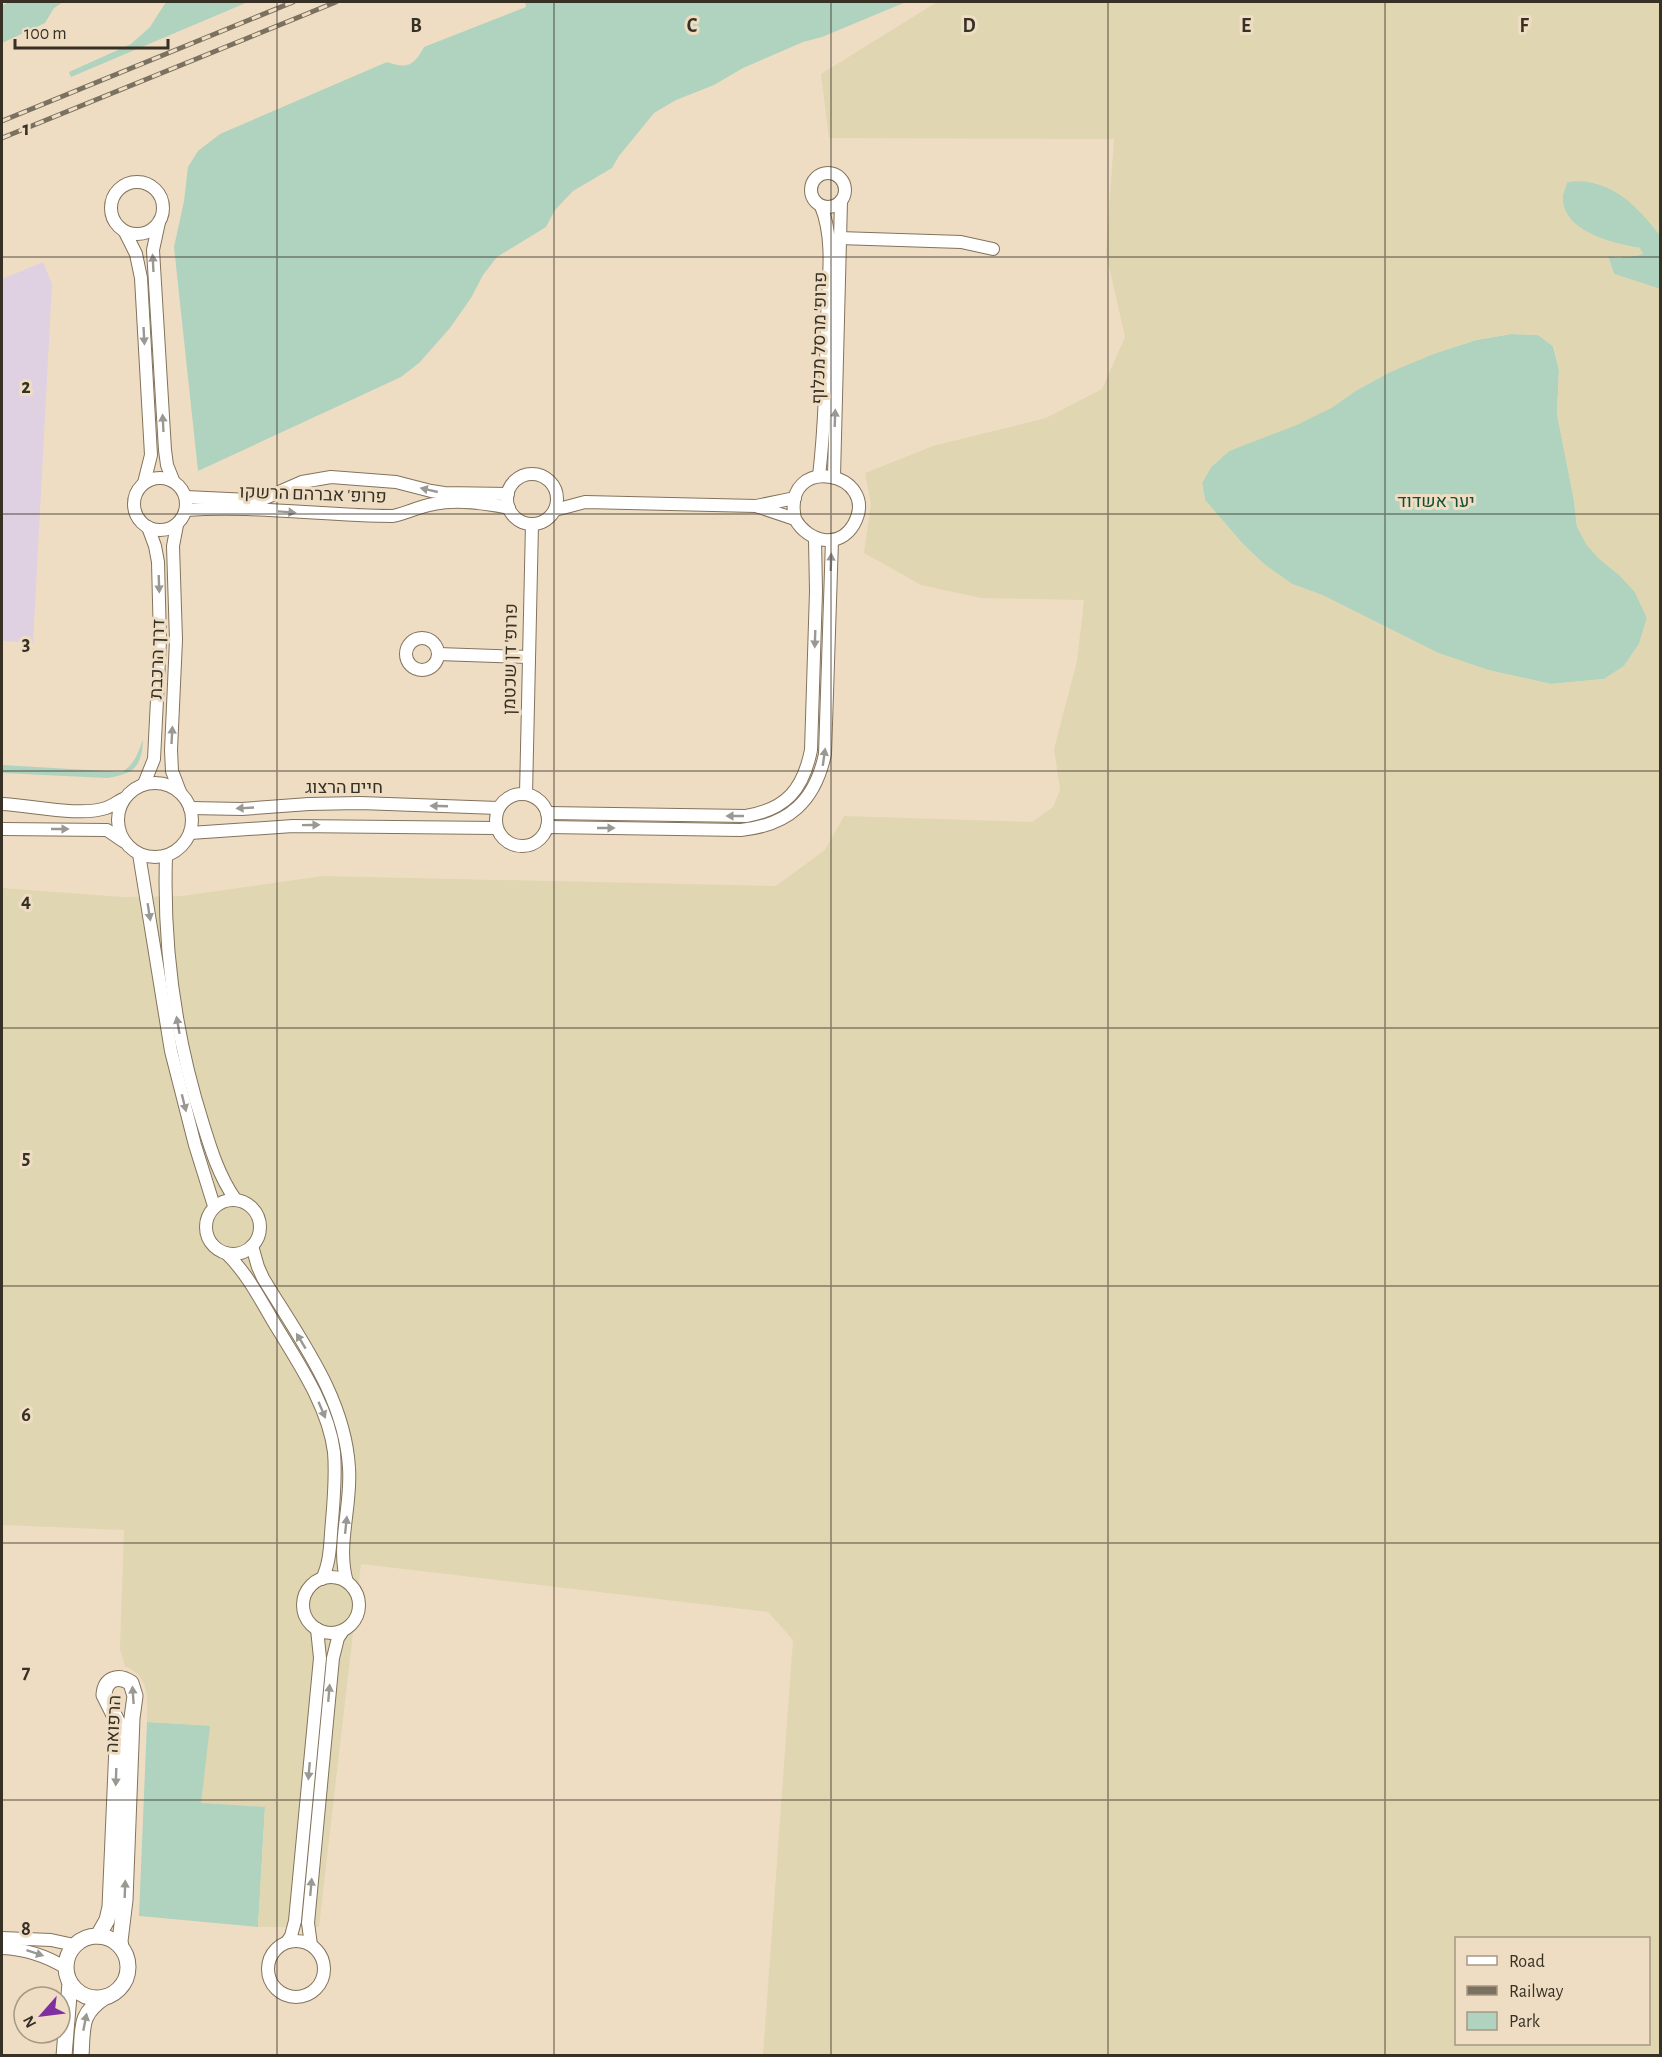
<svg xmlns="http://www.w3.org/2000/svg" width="1662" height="2057" font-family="'Alegreya Sans',Heebo,sans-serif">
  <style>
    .commercial { fill: #dfd0e2 }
    .green { fill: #afd3be }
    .sand { fill: #e0d6b1; fill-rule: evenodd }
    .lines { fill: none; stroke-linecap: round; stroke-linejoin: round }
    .minor-casing { stroke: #83735c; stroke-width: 14 }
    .tertiary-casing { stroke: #83735c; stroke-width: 17 }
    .minor { stroke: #fff; stroke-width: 12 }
    .tertiary { stroke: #fff; stroke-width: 15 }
    .rail-casing { stroke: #7b7160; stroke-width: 5 }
    .rail { stroke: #efddc3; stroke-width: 3; stroke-dasharray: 9; stroke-linecap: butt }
    .oneway { fill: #9a9892 }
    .grid { fill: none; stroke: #363025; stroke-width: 1.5; stroke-opacity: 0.55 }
    .labels { text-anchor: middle; stroke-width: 6; stroke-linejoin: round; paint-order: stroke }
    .street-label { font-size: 18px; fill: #363025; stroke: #efddc3 }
    .park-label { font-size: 18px; fill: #164e34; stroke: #efddc3 }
    .grid-label { font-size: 20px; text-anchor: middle; font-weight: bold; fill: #363025; stroke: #efddc3; stroke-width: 6; stroke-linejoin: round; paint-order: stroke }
  </style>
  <rect width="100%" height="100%" fill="#efddc3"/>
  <polygon class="commercial" points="43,262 52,284 33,643 2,641 2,279"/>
  <g class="green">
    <polygon points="9,2 63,2 54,8 45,23 2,43 2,6"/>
    <polygon points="166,2 248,2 71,77 69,72 131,44 150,27"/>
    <path d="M 525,2 L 906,2 L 822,37 L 803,42 L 743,68 L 714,85 L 676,100 L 654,113 L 619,156 L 612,168 L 573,191 L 555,210 L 546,227 L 497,257 L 483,275 L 471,298 L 450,328 L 419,363 L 401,377 L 198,471 L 174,247 L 184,201 L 188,167 L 198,151 L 220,134 L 387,62 C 407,69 414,66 424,47 L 526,7 Z"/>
    <path d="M 1580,180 C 1621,187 1635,204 1660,235 L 1660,289 L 1614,274 L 1608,256 L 1620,258 L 1640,248 C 1614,244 1560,231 1563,196 C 1563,192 1566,187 1567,182 Z"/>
    <polygon points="1511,334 1538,335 1553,346 1559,370 1557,414 1574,500 1577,527 1635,592 1647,618 1639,644 1624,666 1604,679 1551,684 1488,670 1438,653 1322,595 1292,584 1265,565 1242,543 1205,500 1202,483 1211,467 1229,451 1331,408 1357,390 1390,372 1433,354 1476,340"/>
    <path d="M 143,739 C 142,767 134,774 107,778 L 2,773 L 2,765 L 122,772 C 135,764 138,753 143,739 Z"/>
    <polygon points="147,1722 210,1725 265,1807 258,1927 139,1916"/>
  </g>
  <path class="sand" d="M 937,2 L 1660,2 L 1660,235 C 1636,205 1609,176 1567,182 C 1566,187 1563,192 1563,196 C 1560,231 1614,244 1640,248 L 1643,254 C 1631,258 1620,258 1608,256 L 1614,274 L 1660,289 L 1660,2055 L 763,2055 L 793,1640 L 768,1612 L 361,1564 L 319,1927 L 258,1927 L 265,1807 L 201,1803 L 210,1726 L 147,1722 C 147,1697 151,1678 125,1666 L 120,1649 L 124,1530 L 2,1525 L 2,888 L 123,897 L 182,896 L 323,876 L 776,886 L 825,850 L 844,816 L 1032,822 L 1053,807 L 1060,790 L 1054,749 L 1077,661 L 1084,600 L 981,598 L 921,585 L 864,553 L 871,504 L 865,473 L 933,446 L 1046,418 L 1102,389 L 1125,337 L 1106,253 L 1114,139 L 829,138 L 821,74 ZM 1511,334 L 1538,335 L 1554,346 L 1559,370 L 1557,414 L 1574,500 L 1577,527 L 1586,544 L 1598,558 L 1620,576 L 1635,592 L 1647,618 L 1639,644 L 1624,666 L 1604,679 L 1551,684 L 1488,670 L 1438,653 L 1322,595 L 1292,584 L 1265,565 L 1242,543 L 1205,500 L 1202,483 L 1211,467 L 1229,451 L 1297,425 L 1331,408 L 1357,390 L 1390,372 L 1433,354 L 1476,340 ZM 1456,1938 L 1648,1938 L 1648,2044 L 1456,2044 Z"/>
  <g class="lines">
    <g class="minor-casing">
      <g id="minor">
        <circle cx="828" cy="190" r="17"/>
        <circle cx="137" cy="208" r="26"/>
        <polyline points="159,222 153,250 165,450 167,465 173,480"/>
        <polyline points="125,232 136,254 141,278 151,455 144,483"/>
        <polyline points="839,238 961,242 993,249"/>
        <circle cx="532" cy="499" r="25"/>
        <path d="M 819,476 C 825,424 826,372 827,320 C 828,283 835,240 821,206"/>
        <polyline points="834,476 841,201"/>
        <circle cx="160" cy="504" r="26"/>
        <polyline points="186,497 249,500 263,499 302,482 331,477 396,482 431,491 444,493 508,494"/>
        <path d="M 756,506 L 795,519 C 808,542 839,550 854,524 C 882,472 781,452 795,519"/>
        <path d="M 186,510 C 255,505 324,516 393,516 C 407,513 420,506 434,504 C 458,499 485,503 509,508"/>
        <polyline points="555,510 585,502 756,506 795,498"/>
        <polyline points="177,525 173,546 176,640 171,750 172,771 180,792"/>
        <circle cx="422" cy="654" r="16"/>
        <polyline points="438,654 528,657"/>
        <circle cx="155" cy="820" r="37"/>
        <polyline points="144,784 154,759 160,640 158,562 155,546 148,527"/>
        <circle cx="522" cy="820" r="26"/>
        <polyline points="526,794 532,524"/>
        <path d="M 2,804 C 30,805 80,817 106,808 C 112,806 117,802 123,799"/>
        <polyline points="190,808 242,809 309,804 360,803 498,808"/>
        <path d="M 547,813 L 746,816 C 786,809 803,790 811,750 L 816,591 L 815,539"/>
        <path d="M 547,827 L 741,830 C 789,825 815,801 825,754 L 832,540"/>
        <polyline points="2,829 107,830 123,841"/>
        <polyline points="190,833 293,826 496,828"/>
        <polyline points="139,854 171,1051 195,1145 214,1206"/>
        <path d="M 166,856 C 163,947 175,1036 203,1124 C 211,1150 219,1176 235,1199"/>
        <circle cx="233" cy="1227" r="27"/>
        <path d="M 252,1246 L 258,1267 L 263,1278 C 299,1338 345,1397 349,1468 C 352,1506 336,1546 347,1582"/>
        <path d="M 226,1253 C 246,1272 259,1297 273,1321 C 297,1361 328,1405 334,1452 C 336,1475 334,1498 332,1521 C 330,1541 331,1561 322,1579"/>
        <circle cx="331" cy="1605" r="28"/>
        <polyline points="2,1938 51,1940 74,1945"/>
        <circle cx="296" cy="1969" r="28"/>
        <polyline points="287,1942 291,1936 295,1921 320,1658 317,1629"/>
        <polyline points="311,1945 308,1923 333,1658 338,1638 342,1632"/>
        <path d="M 2,1948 C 26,1949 45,1955 66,1968"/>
      </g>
    </g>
    <g class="tertiary-casing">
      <g id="tertiary">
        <path d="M 98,1936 L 107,1920 L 110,1907 L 118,1723 L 104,1695 C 105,1679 118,1674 131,1683 L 135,1696 L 132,1718 L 125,1900 L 120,1941 L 121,1947"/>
        <circle cx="97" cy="1967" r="31"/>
        <polyline points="64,2056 70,1983"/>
        <path d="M 81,2056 C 83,2027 79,2014 105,1997"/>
      </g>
    </g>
    <use href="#minor" class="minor"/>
    <use href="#tertiary" class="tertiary"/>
    <g class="rail-casing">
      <g id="rail">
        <polyline points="2,121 293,2"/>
        <polyline points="2,138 336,2"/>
      </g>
    </g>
    <use href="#rail" class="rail"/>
  </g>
  <defs><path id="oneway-solid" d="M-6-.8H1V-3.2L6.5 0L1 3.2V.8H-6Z" transform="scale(1.5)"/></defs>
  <g class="oneway">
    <use href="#oneway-solid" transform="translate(153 263) rotate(-93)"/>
    <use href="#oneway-solid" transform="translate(144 336) rotate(87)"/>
    <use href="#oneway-solid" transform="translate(835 418) rotate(-88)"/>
    <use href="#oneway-solid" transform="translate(163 423) rotate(-93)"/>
    <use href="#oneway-solid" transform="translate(429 490) rotate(-167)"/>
    <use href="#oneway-solid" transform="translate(287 512) rotate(4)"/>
    <use href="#oneway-solid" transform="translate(831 562) rotate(-88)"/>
    <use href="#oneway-solid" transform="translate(159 584) rotate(88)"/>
    <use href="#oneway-solid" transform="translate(815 639) rotate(92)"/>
    <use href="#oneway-solid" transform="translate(172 735) rotate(-87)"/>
    <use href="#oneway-solid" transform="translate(824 757) rotate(-82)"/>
    <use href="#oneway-solid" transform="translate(439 806) rotate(-178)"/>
    <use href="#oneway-solid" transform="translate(245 808) rotate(177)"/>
    <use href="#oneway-solid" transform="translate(735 816) rotate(-180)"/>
    <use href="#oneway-solid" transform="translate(311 825) rotate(-1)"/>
    <use href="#oneway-solid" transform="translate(606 828)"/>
    <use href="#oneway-solid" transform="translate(60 829)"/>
    <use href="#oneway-solid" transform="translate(149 912) rotate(81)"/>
    <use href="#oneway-solid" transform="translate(178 1025) rotate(-100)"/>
    <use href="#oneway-solid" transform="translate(184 1103) rotate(76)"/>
    <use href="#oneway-solid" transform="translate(301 1341) rotate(-121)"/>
    <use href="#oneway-solid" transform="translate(322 1410) rotate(67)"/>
    <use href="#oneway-solid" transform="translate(346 1525) rotate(-84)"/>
    <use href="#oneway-solid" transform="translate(329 1693) rotate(-85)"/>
    <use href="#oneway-solid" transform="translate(133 1695) rotate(-94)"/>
    <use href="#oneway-solid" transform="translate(309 1771) rotate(95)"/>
    <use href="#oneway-solid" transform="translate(116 1777) rotate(92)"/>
    <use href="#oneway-solid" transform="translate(311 1887) rotate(-85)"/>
    <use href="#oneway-solid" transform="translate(125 1889) rotate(-88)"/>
    <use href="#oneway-solid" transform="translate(35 1953) rotate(18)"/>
    <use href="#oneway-solid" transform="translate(85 2022) rotate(-79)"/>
  </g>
  <path class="grid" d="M 277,2 L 277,2056M 554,2 L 554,2056M 831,2 L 831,2056M 1108,2 L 1108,2056M 1385,2 L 1385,2056M 2,257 L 1660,257M 2,514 L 1660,514M 2,771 L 1660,771M 2,1028 L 1660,1028M 2,1286 L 1660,1286M 2,1543 L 1660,1543M 2,1800 L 1660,1800"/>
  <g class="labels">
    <g class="street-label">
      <text transform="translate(819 338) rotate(-89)" y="6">פרופ' מרסל מכלוף</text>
      <text transform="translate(313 494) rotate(2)" y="6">פרופ' אברהם הרשקו</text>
      <text transform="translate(157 659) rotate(-88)" y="6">דרך הרכבת</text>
      <text transform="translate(510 659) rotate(-89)" y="6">פרופ' דן שכטמן</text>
      <text x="344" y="793">חיים הרצוג</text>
      <text transform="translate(113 1724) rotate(-87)" y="6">הרפואה</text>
    </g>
    <g class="park-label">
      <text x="1436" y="507">יער אשדוד</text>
    </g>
  </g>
  <g class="grid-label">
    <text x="416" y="32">B</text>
    <text x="692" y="32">C</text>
    <text x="969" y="32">D</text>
    <text x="1246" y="32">E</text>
    <text x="1524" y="32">F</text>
    <text x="26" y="135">1</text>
    <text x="26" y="393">2</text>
    <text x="26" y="650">3</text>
    <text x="26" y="907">4</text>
    <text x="26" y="1164">5</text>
    <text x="26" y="1421">6</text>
    <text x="26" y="1678">7</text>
    <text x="26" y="1935">8</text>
  </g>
  <rect width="1662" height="2057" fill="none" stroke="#363025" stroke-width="6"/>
  <rect x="1455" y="1937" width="195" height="108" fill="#efddc3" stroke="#a59884" stroke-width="1.5"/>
  <rect x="1467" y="1956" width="30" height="9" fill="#ffffff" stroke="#a59884" stroke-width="1.5"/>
  <text x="1509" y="1967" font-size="18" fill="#363025">Road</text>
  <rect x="1467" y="1986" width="30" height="9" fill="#7b7160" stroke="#a59884" stroke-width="1.5"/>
  <text x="1509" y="1997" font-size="18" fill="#363025">Railway</text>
  <rect x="1467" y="2012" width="30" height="18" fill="#afd3be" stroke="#a59884" stroke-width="1.5"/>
  <text x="1509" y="2027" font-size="18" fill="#363025">Park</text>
  <g transform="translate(42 2015) rotate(242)"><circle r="28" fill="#efddc3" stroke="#a59884" stroke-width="1.5"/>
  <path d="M0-4.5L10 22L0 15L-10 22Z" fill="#7e2fa0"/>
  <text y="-9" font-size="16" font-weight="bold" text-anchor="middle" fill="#363025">N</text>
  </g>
  <path d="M15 39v9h153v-9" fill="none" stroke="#363025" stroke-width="3"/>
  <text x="24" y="39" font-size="18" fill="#363025" stroke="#efddc3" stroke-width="4.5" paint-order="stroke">100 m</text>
</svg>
